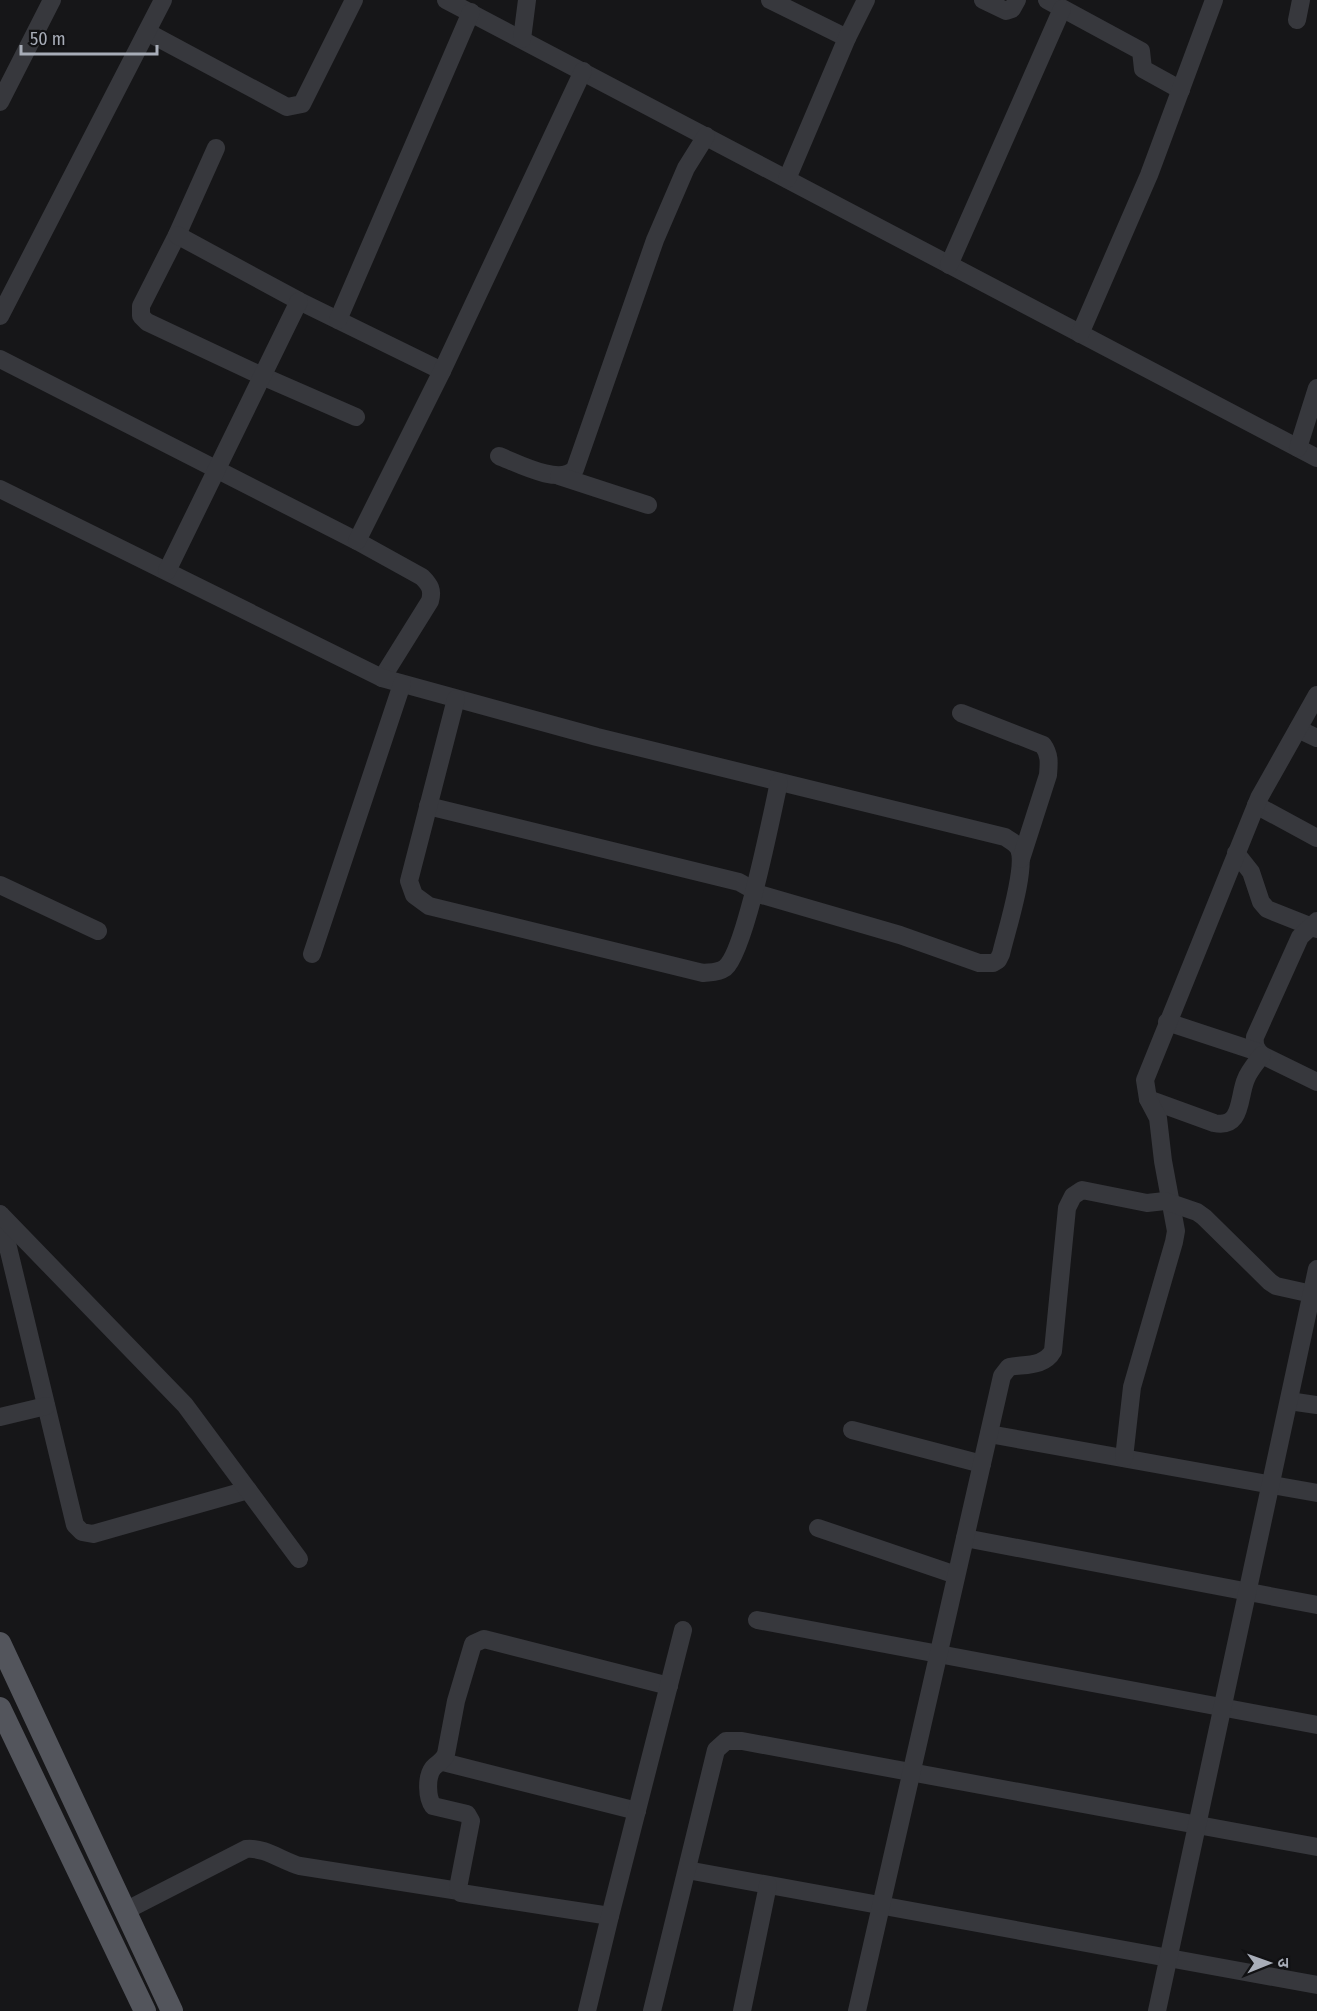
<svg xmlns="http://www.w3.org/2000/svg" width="1317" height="2011" font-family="'Fira Sans Condensed','Noto Sans Devanagari',sans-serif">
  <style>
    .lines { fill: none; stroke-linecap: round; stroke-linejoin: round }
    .minor { stroke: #37383d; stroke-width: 18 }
    .major { stroke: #53555c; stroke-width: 22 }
  </style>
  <rect width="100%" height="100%" fill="#161618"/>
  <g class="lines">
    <g class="minor">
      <polyline points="446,0 1317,458"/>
      <polyline points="770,0 847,38"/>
      <polyline points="983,0 1006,11 1012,9 1017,0"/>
      <polyline points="1047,0 1141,51 1143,69 1181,90"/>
      <polyline points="1297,20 1301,0"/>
      <polyline points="147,32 287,107 302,104 354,0"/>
      <polyline points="522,39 527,0"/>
      <polyline points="0,102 52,0"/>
      <polyline points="216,148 177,235 141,306 141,316 147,322 262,376 356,417"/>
      <polyline points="787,179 847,38 866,0"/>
      <polyline points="177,235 299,301 442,371"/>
      <polyline points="949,265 1062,9"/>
      <polyline points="0,316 163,0"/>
      <polyline points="338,320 471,12"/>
      <polyline points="1080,334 1149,175 1214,0"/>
      <path d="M 0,359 L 357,541 L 422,577 C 430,585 433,590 430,601 L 382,678"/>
      <polyline points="1298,448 1317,388"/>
      <path d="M 499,456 C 517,463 560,486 575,469 L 655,240 L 686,168 L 706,136"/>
      <polyline points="559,476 648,505"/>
      <path d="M 0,489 L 382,678 L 597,737 L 1005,837 C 1011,841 1016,843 1019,849 C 1027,868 1006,932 1001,954 L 998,960 L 993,963 L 979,963 L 900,935 L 762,895 L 739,882 L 428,806"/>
      <polyline points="357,541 442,371 583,71"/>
      <polyline points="167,571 299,301"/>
      <path d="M 456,699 L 409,881 L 414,895 L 429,906 L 703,973 C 710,972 718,973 725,968 C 745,952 772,814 779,782"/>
      <path d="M 961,713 L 1043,745 C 1050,755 1049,763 1048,775 L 1021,859"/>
      <polyline points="1298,729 1317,738"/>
      <polyline points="1256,805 1317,838"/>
      <polyline points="1236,853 1251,872 1261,902 1267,909 1317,929"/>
      <polyline points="0,885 98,931"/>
      <path d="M 1317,921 L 1300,937 L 1255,1037 C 1254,1045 1256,1050 1262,1055 L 1317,1082"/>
      <polyline points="312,954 402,684"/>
      <polyline points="1167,1022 1258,1052"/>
      <path d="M 1148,1099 L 1214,1123 C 1243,1129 1238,1097 1246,1079 C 1249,1071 1256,1063 1262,1055"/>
      <polyline points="0,1214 75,1525 82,1532 93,1534 248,1490"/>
      <polyline points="1,1215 185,1405 299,1559"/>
      <polyline points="1289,1401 1317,1405"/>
      <polyline points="0,1417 46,1406"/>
      <polyline points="852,1430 982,1464"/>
      <polyline points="989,1434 1317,1493"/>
      <polyline points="1124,1458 1132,1387 1174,1242 1176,1231 1163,1161 1158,1118 1148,1099 1145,1080 1259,798 1317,695"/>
      <polyline points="818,1528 956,1575"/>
      <polyline points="965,1538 1317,1605"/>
      <polyline points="757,1620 1317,1725"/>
      <polyline points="443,1762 637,1811"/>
      <polyline points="687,1870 1317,1985"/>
      <path d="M 125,1911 L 246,1849 C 265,1847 282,1861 300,1866 L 459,1891"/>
      <path d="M 610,1916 L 461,1893 L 458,1888 L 471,1821 L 467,1814 L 433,1806 C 427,1798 426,1777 433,1768 C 438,1762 443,1762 446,1754 L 456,1701 L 473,1644 L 484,1639 L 669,1686"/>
      <polyline points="587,2011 610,1916 683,1630"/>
      <polyline points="652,2011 716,1750 726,1741 742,1741 1317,1847"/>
      <polyline points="742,2011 768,1885"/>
      <path d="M 857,2011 L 1002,1376 L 1009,1367 C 1025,1364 1044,1367 1053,1351 L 1067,1208 L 1073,1196 L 1082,1190 L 1147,1203 L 1165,1201 L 1197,1212 L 1204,1217 L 1270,1282 L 1276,1286 L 1312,1294"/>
      <polyline points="1157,2011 1317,1269"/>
    </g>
    <g class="major">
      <polyline points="0,1643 172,2011"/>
      <polyline points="0,1708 145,2011"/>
    </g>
  </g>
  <g transform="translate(1269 1963) rotate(89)" stroke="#111113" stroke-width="4.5" paint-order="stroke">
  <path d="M0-4.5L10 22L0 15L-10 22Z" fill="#a8adb8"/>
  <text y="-9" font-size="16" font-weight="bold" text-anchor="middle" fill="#a8adb8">उ</text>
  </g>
  <path d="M21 45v9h136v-9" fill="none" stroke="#a8adb8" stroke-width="3"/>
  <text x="30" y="45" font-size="18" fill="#a8adb8" stroke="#111113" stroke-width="4.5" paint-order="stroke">50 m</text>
</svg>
